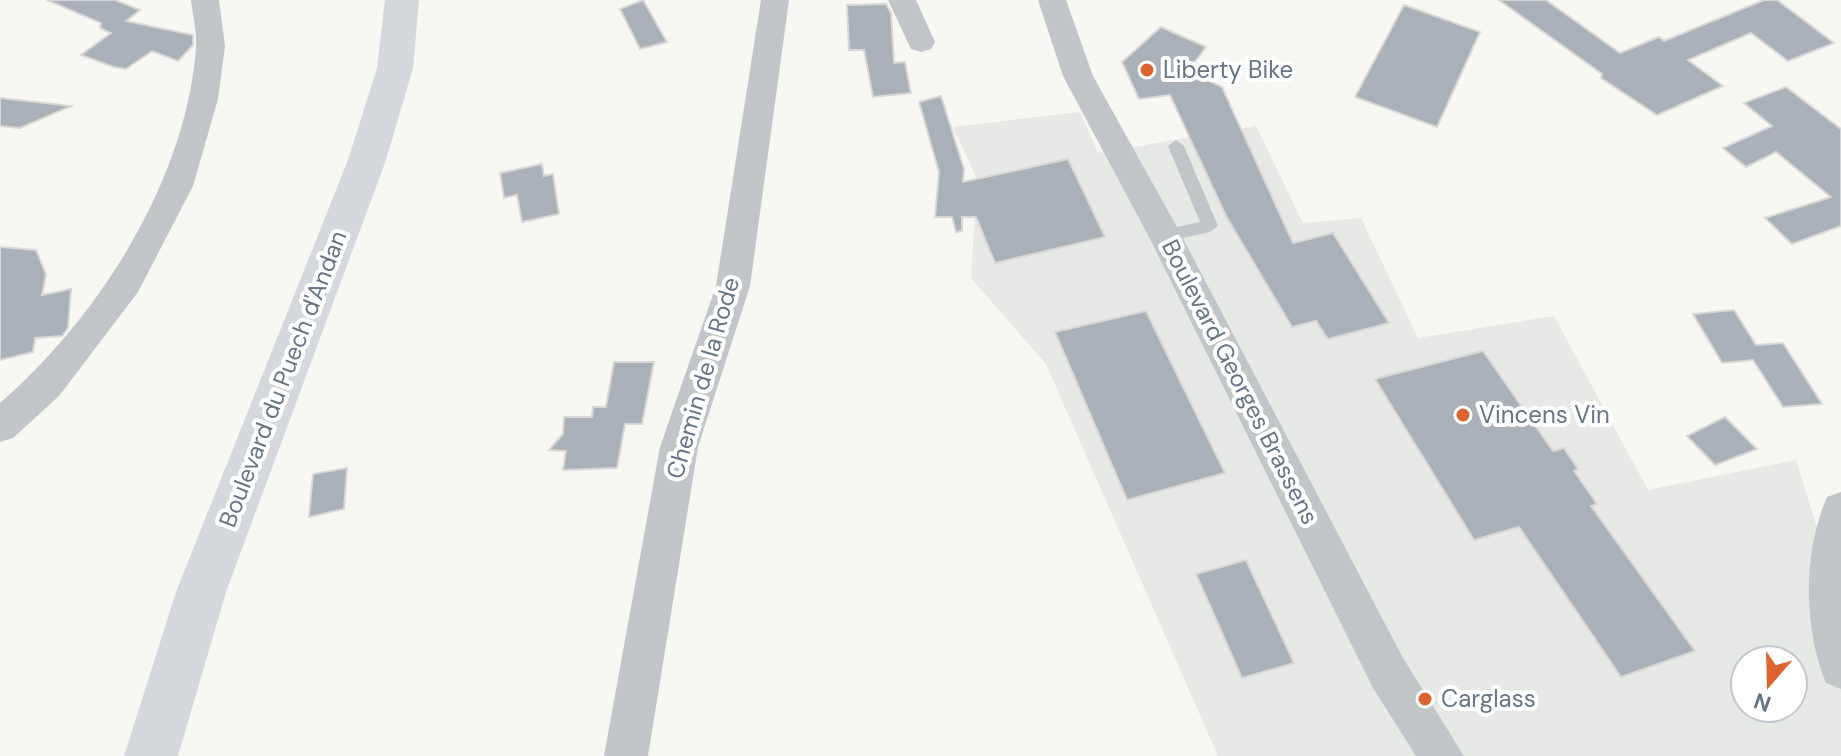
<svg xmlns="http://www.w3.org/2000/svg" width="1841" height="756" font-family="'DM Sans',sans-serif">
  <style>
    .built { fill: #e7e9e7; fill-rule: evenodd }
    .building { fill: #abb1b8; stroke: #d8d8d6; stroke-width: 2 }
    .lines { fill: none; stroke-linecap: round; stroke-linejoin: round }
    .lane { fill: #c2c6c9; fill-rule: evenodd }
    .street { fill: #c2c6c9; fill-rule: evenodd }
    .primary { fill: #d5d8dc; fill-rule: evenodd }
    .poi-dot { fill: #db6430; stroke: #fff; stroke-width: 3 }
    .labels { text-anchor: middle; stroke-width: 8; stroke-linejoin: round; paint-order: stroke }
    .poi-label { font-size: 24px; fill: #677584; stroke: #fff; text-anchor: start }
    .street-label { font-size: 24px; fill: #677584; stroke: #fff }
  </style>
  <rect width="100%" height="100%" fill="#f7f7f4"/>
  <path class="built" d="M 1080,112 L 1098,153 L 1256,126 L 1303,223 L 1361,218 L 1418,338 L 1554,316 L 1648,490 L 1796,460 L 1841,605 L 1841,756 L 1218,756 L 1046,364 L 971,278 L 977,179 L 953,127 ZM 1745,660 L 1793,660 L 1793,708 L 1745,708 Z"/>
  <g class="building">
    <polygon points="47,0 115,0 140,10 126,21 193,35 193,45 178,61 152,51 126,69 114,67 81,55 111,33 100,28 101,23"/>
    <polygon points="643,0 667,42 640,49 620,9"/>
    <polygon points="1499,0 1546,0 1620,53 1659,37 1664,41 1764,0 1777,0 1834,43 1788,61 1751,33 1688,60 1723,86 1657,115 1601,78 1602,74"/>
    <polygon points="886,4 891,13 894,63 905,62 911,93 873,97 864,50 849,50 847,5"/>
    <polygon points="1404,5 1480,32 1437,127 1355,97"/>
    <polygon points="1161,27 1206,47 1188,71 1222,87 1293,243 1333,233 1389,323 1328,339 1316,321 1292,327 1226,216 1170,95 1139,99 1122,62"/>
    <polygon points="1786,87 1841,129 1841,226 1792,244 1765,218 1831,197 1776,152 1746,167 1723,148 1772,126 1744,103"/>
    <polygon points="941,96 964,169 963,182 1068,159 1105,237 995,263 976,217 962,217 962,231 956,232 952,217 935,217 939,172 919,102"/>
    <polygon points="0,98 71,106 20,128 0,126"/>
    <polygon points="542,164 544,176 553,174 559,214 522,222 517,195 504,198 500,173"/>
    <polygon points="0,247 36,250 46,274 42,295 71,289 68,328 62,336 35,338 33,352 0,360"/>
    <polygon points="1734,310 1756,345 1783,343 1822,404 1783,407 1753,360 1722,363 1693,314"/>
    <polygon points="1146,311 1225,473 1127,500 1055,332"/>
    <polygon points="1483,351 1553,451 1564,448 1578,469 1574,471 1597,504 1591,506 1695,651 1621,677 1519,527 1474,540 1375,379"/>
    <polygon points="614,362 654,362 642,424 625,424 617,468 563,470 566,451 549,450 563,434 564,417 592,417 593,407 606,407"/>
    <polygon points="1725,417 1757,449 1715,465 1687,436"/>
    <polygon points="347,468 344,509 309,517 313,474"/>
    <polygon points="1246,560 1294,663 1242,678 1196,574"/>
  </g>
  <g class="lines">
    <polygon class="lane" points="1176,140 1184,146 1218,226 1210,232 1165,242 1159,241 1157,236 1159,231 1200,222 1168,146"/>
    <g class="street">
      <path d="M 191,0 L 219,0 L 225,46 L 218,99 L 193,186 L 138,292 L 59,396 L 13,438 L 0,442 L 0,403 C 98,318 186,181 196,48 C 197,33 193,15 191,0 Z"/>
      <polygon points="761,0 789,0 750,286 698,447 648,756 604,756 660,447 716,286"/>
      <polygon points="888,0 916,0 935,42 931,49 921,52 911,49"/>
      <polygon points="1038,0 1066,0 1093,76 1177,227 1403,658 1464,756 1416,756 1373,688 1149,237 1063,76"/>
      <path d="M 1841,492 L 1841,689 L 1826,683 C 1803,628 1803,552 1827,497 Z"/>
    </g>
    <polygon class="primary" points="385,0 419,0 413,68 386,160 226,592 178,756 124,756 176,592 348,160 377,68"/>
  </g>
  <g class="poi-dot">
    <circle cx="1147" cy="70" r="8"/>
    <circle cx="1463" cy="415" r="8"/>
    <circle cx="1425" cy="699" r="8"/>
  </g>
  <g class="labels">
    <g class="poi-label">
      <text x="1163" y="78">Liberty Bike</text>
      <text x="1479" y="423">Vincens Vin</text>
      <text x="1441" y="707">Carglass</text>
    </g>
    <g class="street-label">
      <text transform="translate(703 378) rotate(-74)" y="8">Chemin de la Rode</text>
      <text transform="translate(283 379) rotate(-69)" y="8">Boulevard du Puech d'Andan</text>
      <text transform="translate(1240 382) rotate(63)" y="8">Boulevard Georges Brassens</text>
    </g>
  </g>
  <g transform="translate(1769 684) rotate(200)"><circle r="38" fill="#ffffff" stroke="#c2c8ce" stroke-width="2"/>
  <path d="M0-6L14 30L0 20L-14 30Z" fill="#db6430"/>
  <text y="-12" font-size="22" font-weight="bold" text-anchor="middle" fill="#677584">N</text>
  </g>
</svg>
